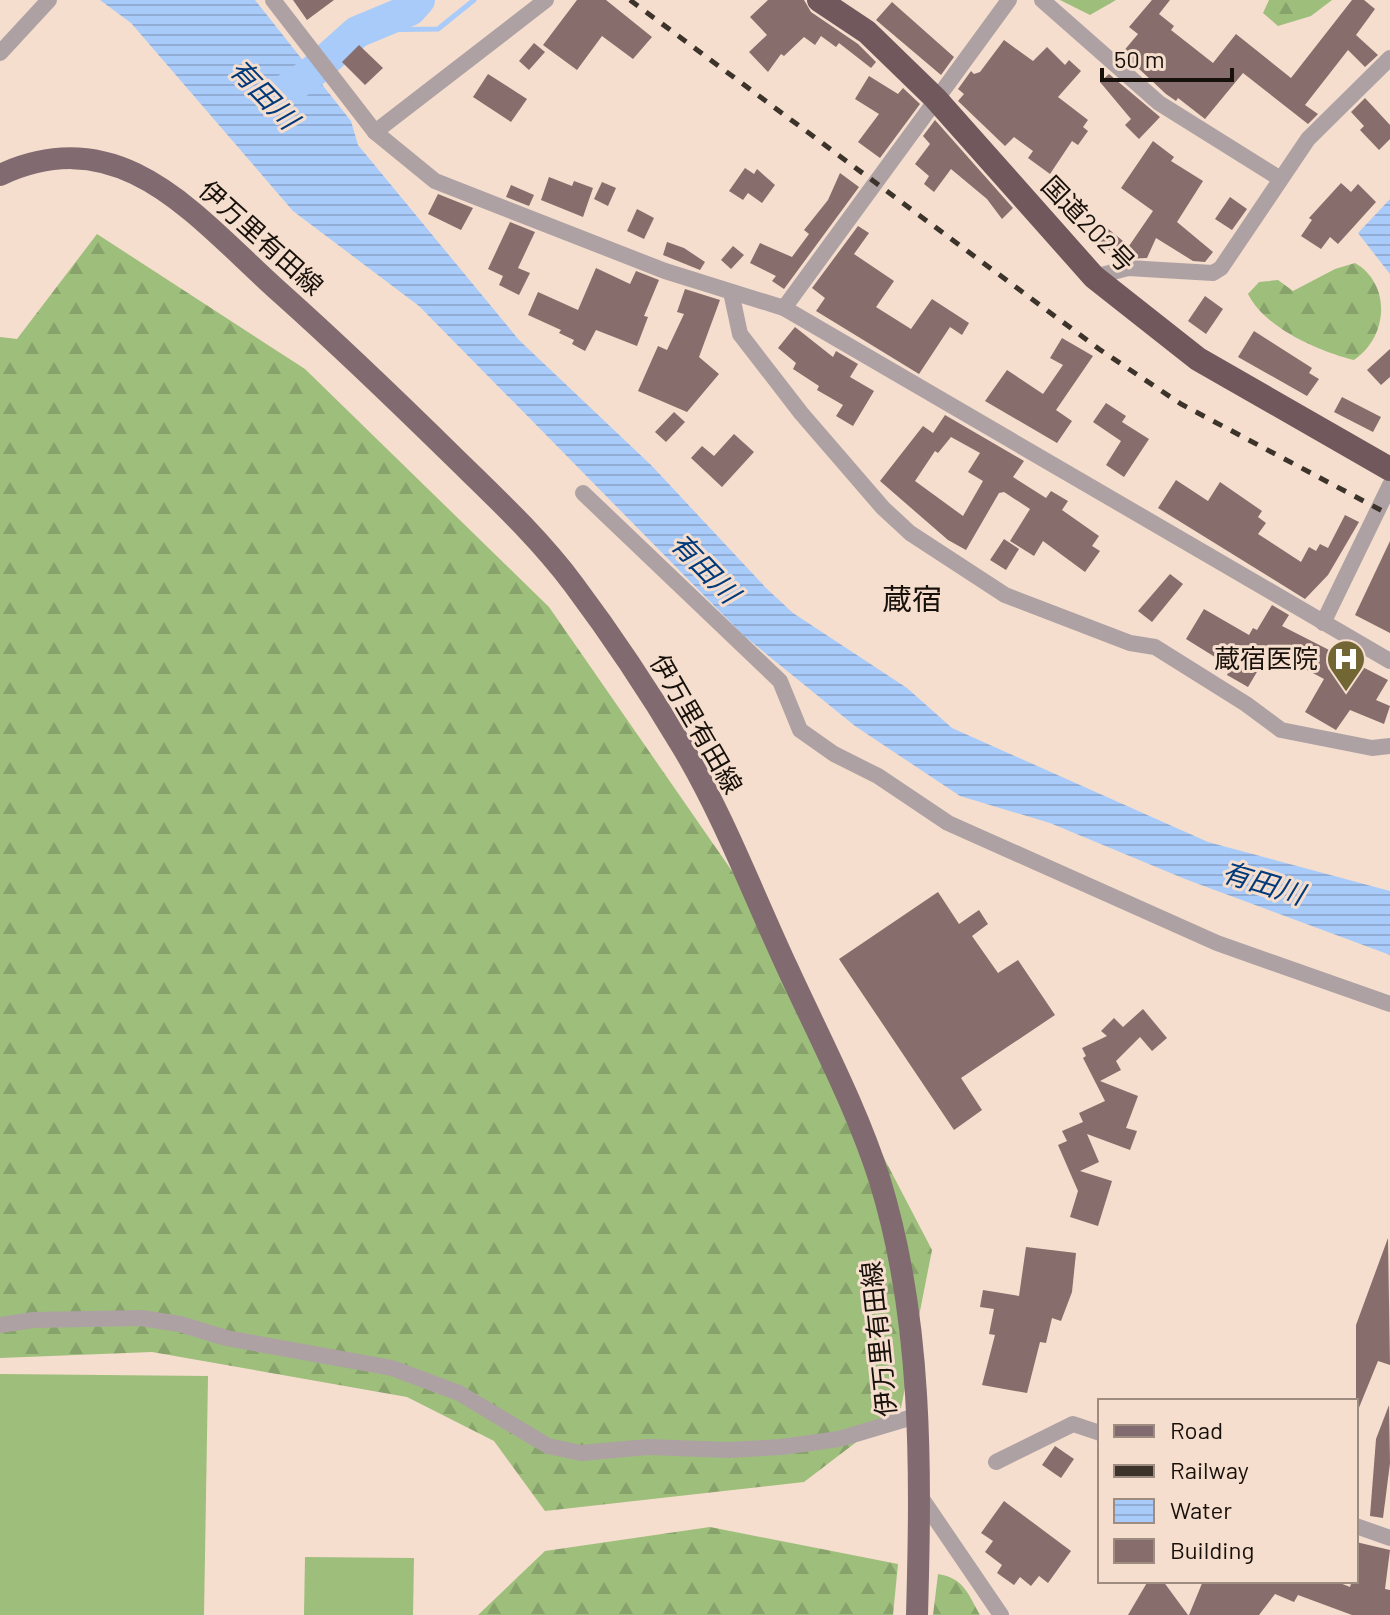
<svg xmlns="http://www.w3.org/2000/svg" width="1390" height="1615" font-family="Barlow,'Noto Sans JP',sans-serif">
  <style>
    .forest { fill: url(#forest-firs) }
    .pitch { fill: #9ebe7c }
    .water { fill: url(#water-rules) }
    .lines { fill: none; stroke-linecap: round; stroke-linejoin: round }
    .stream { stroke: #a9cbfa; stroke-width: 5 }
    .river { stroke: #a9cbfa; stroke-width: 32 }
    .building { fill: #876d6b; fill-rule: evenodd }
    .minor { stroke: #aea1a4; stroke-width: 16 }
    .major { stroke: #816b70; stroke-width: 22 }
    .highway { stroke: #70585d; stroke-width: 24 }
    .rail { stroke: #3c332b; stroke-width: 5; stroke-dasharray: 10 10; stroke-linecap: butt }
    .labels { text-anchor: middle; stroke-width: 6; stroke-linejoin: round; paint-order: stroke }
    .street-label { font-size: 26px; fill: #18110b; stroke: #f5decd }
    .poi-label { font-size: 26px; fill: #18110b; stroke: #f5decd; text-anchor: end }
    .water-label { font-size: 28px; font-style: italic; fill: #003a7b; stroke: #f5decd }
    .quarter-label { font-size: 30px; fill: #18110b; stroke: #f5decd }
  </style>
  <defs>
    <pattern id="forest-firs" width="22" height="20" patternUnits="userSpaceOnUse" patternTransform="scale(2)"><rect width="22" height="20" fill="#9ebe7c"/><path d="M5 1l3.5 6h-7zM16 11l3.5 6h-7z" fill="#87a26a"/></pattern>
    <pattern id="water-rules" width="6" height="5" patternUnits="userSpaceOnUse" patternTransform="scale(2)"><rect width="6" height="5" fill="#a9cbfa"/><path d="M0 2.5h6" fill="none" stroke="#91add5"/></pattern>
  </defs>
  <rect width="100%" height="100%" fill="#f5decd"/>
  <g class="forest">
    <polygon points="1060,0 1116,0 1090,15"/>
    <polygon points="1269,0 1332,0 1311,16 1278,26 1263,13"/>
    <polygon points="97,234 305,369 549,607 741,884 932,1250 901,1408 804,1482 545,1511 494,1441 407,1397 152,1352 0,1358 0,337 17,339"/>
    <path d="M 1355,263 C 1390,283 1390,335 1354,360 C 1318,351 1265,328 1248,294 L 1259,282 L 1278,280 L 1293,291 L 1335,269 Z"/>
    <polygon points="710,1527 898,1564 893,1615 478,1615 545,1551"/>
    <path d="M 938,1574 C 964,1578 968,1594 980,1615 L 933,1615 Z"/>
  </g>
  <g class="pitch">
    <polygon points="0,1374 208,1376 204,1615 0,1615"/>
    <polygon points="305,1557 414,1558 413,1615 304,1615"/>
  </g>
  <g class="water">
    <polygon points="100,0 255,0 351,121 358,145 519,340 652,466 766,588 793,613 907,688 952,728 1208,842 1390,891 1390,955 1185,879 1050,823 960,796 855,726 743,635 419,306 293,211 131,23"/>
    <polygon points="1390,199 1390,274 1358,233"/>
  </g>
  <g class="lines">
    <polyline class="stream" points="313,79 366,30 438,29 474,0"/>
    <polyline class="river" points="278,95 309,75 357,32 410,10 419,0"/>
  </g>
  <g class="building">
    <polygon points="293,0 334,0 307,20"/>
    <polygon points="577,0 606,0 652,37 633,59 602,36 577,70 543,45"/>
    <polygon points="768,0 804,0 811,12 858,44 876,62 871,68 839,43 836,47 821,36 815,45 804,37 784,56 781,54 768,72 749,52 767,35 750,17"/>
    <polygon points="1152,0 1170,0 1159,14 1174,26 1171,30 1213,63 1236,34 1291,78 1352,0 1364,0 1375,9 1356,35 1378,55 1365,67 1348,50 1305,105 1318,114 1308,124 1243,73 1205,119 1178,98 1176,101 1166,94 1122,53 1138,34 1129,27"/>
    <polygon points="892,2 954,57 941,75 876,20"/>
    <polygon points="1004,40 1033,61 1047,47 1065,65 1069,60 1081,71 1058,97 1088,120 1083,127 1088,131 1078,145 1072,141 1050,174 1028,158 1033,151 1014,137 1005,146 958,101 964,94 958,89 971,71 974,74 980,72"/>
    <polygon points="534,43 545,52 529,70 519,61"/>
    <polygon points="359,45 383,68 365,85 342,62"/>
    <polygon points="488,74 527,99 511,122 473,97"/>
    <polygon points="1109,74 1160,117 1139,139 1125,125 1131,119 1100,82"/>
    <polygon points="869,76 898,94 903,88 920,104 880,158 858,142 879,114 855,99"/>
    <polygon points="1365,98 1390,125 1390,139 1379,150 1360,130 1364,126 1351,112"/>
    <polygon points="935,120 1013,208 1002,219 987,199 951,169 934,192 924,184 929,176 915,164 930,144 923,136"/>
    <polygon points="1153,141 1174,157 1171,161 1203,181 1177,222 1213,252 1205,262 1193,261 1156,238 1147,258 1120,259 1096,239 1106,227 1129,246 1153,211 1121,188"/>
    <polygon points="745,168 754,174 757,169 775,185 762,203 748,193 743,200 729,191"/>
    <polygon points="840,173 859,187 784,289 772,281 776,276 750,263 760,243 792,257 809,234 804,230 828,200"/>
    <polygon points="549,177 572,186 574,181 593,188 583,217 541,200"/>
    <polygon points="602,182 616,188 608,206 594,199"/>
    <polygon points="1341,183 1351,192 1358,184 1376,202 1338,244 1330,237 1321,249 1301,236 1312,220 1309,218"/>
    <polygon points="511,185 534,195 529,206 506,197"/>
    <polygon points="438,194 473,208 461,230 428,214"/>
    <polygon points="1230,197 1247,209 1232,230 1215,219"/>
    <polygon points="637,209 654,218 644,239 627,231"/>
    <polygon points="510,222 535,232 518,268 530,273 519,295 499,285 503,276 488,269"/>
    <polygon points="858,226 869,233 854,254 894,281 876,307 911,329 932,299 969,323 962,335 950,327 919,374 816,311 825,298 812,288"/>
    <polygon points="667,242 684,248 705,262 700,270 663,255"/>
    <polygon points="733,246 744,255 731,269 721,260"/>
    <polygon points="596,268 630,284 636,271 659,280 644,316 648,317 637,346 596,330 585,351 572,344 574,340 559,333 561,330 528,315 538,292 578,310"/>
    <polygon points="685,289 720,300 699,357 719,374 687,412 638,391 658,346 667,350 684,314 677,312"/>
    <polygon points="1205,296 1223,309 1206,334 1188,321"/>
    <polygon points="795,327 833,357 836,351 858,364 850,377 874,391 853,426 836,416 843,405 817,390 819,386 793,369 796,363 778,348"/>
    <polygon points="1254,331 1312,368 1309,373 1319,379 1307,396 1238,357"/>
    <polygon points="1062,338 1093,356 1056,410 1072,421 1057,443 985,401 1007,370 1043,394 1063,365 1050,358"/>
    <polygon points="1390,349 1390,377 1381,385 1367,370"/>
    <polygon points="1342,397 1381,417 1373,432 1334,412"/>
    <polygon points="1106,403 1126,416 1122,422 1149,439 1124,477 1106,465 1121,441 1093,422"/>
    <polygon points="674,412 685,422 666,442 655,432"/>
    <path d="M 945,415 L 1024,461 L 1013,477 L 1046,498 L 1051,491 L 1068,501 L 1062,510 L 1099,536 L 1092,546 L 1100,551 L 1085,572 L 1043,541 L 1034,556 L 1010,541 L 1030,509 L 1004,492 L 999,493 L 966,550 L 948,540 L 880,481 L 923,426 L 933,433 ZM 951,437 L 980,453 L 968,472 L 983,481 L 963,516 L 915,481 L 935,451 L 938,453 Z"/>
    <polygon points="734,434 754,452 722,487 691,458 702,446 714,456"/>
    <polygon points="1176,480 1208,501 1220,482 1262,511 1258,517 1266,523 1258,534 1301,562 1309,547 1316,551 1320,544 1328,548 1345,515 1359,522 1328,575 1305,599 1158,508"/>
    <polygon points="1004,539 1019,549 1006,570 990,560"/>
    <polygon points="1390,541 1390,633 1355,615"/>
    <polygon points="1170,574 1183,584 1152,622 1138,611"/>
    <polygon points="1272,605 1289,615 1282,626 1388,680 1376,700 1390,706 1384,724 1350,710 1336,730 1305,712 1324,679 1270,650 1248,687 1227,675 1231,667 1186,639 1204,609 1249,635 1253,628 1257,630"/>
    <polygon points="938,892 959,924 979,910 988,924 972,936 998,973 1018,960 1055,1015 961,1078 982,1110 954,1130 839,959"/>
    <polygon points="1143,1009 1167,1038 1152,1051 1140,1037 1116,1061 1121,1070 1100,1081 1138,1096 1126,1128 1137,1131 1130,1150 1087,1134 1099,1162 1080,1171 1112,1181 1098,1226 1070,1217 1078,1191 1058,1145 1067,1141 1062,1131 1083,1122 1079,1113 1105,1101 1083,1058 1086,1056 1082,1048 1107,1036 1101,1031 1114,1018 1123,1027"/>
    <polygon points="1388,1238 1390,1365 1378,1361 1356,1415 1356,1325"/>
    <polygon points="1026,1247 1076,1253 1072,1292 1061,1321 1052,1318 1046,1343 1040,1342 1027,1393 982,1385 995,1335 989,1334 994,1309 980,1307 983,1290 1019,1296"/>
    <polygon points="1389,1405 1390,1463 1383,1518 1370,1516 1376,1439"/>
    <polygon points="1055,1446 1074,1459 1061,1478 1042,1465"/>
    <polygon points="1004,1501 1071,1551 1048,1583 1039,1576 1031,1586 1020,1577 1014,1585 997,1573 1002,1565 985,1552 993,1541 981,1533"/>
    <polygon points="1356,1542 1390,1550 1385,1589 1390,1590 1390,1615 1352,1615 1298,1595 1294,1602 1275,1594 1259,1615 1189,1615 1203,1581 1335,1581 1350,1587 1352,1581 1356,1581"/>
    <polygon points="1148,1581 1163,1581 1188,1615 1128,1615"/>
  </g>
  <g class="lines">
    <g class="minor">
      <polyline points="273,0 375,132 435,181 665,271 784,308 1390,661"/>
      <polyline points="1042,0 1159,103 1279,178"/>
      <polyline points="0,53 49,0"/>
      <polyline points="375,132 546,0"/>
      <polyline points="1094,277 1128,268 1213,273 1221,268 1308,139 1390,58"/>
      <polyline points="731,292 740,334 801,413 883,508 910,533 1005,595 1130,643 1155,647 1246,704 1281,730 1372,748 1390,746"/>
      <polyline points="784,308 1009,0"/>
      <polyline points="583,493 780,681 800,730 834,754 878,776 948,823 1217,943 1390,1004"/>
      <polyline points="1323,623 1390,485"/>
      <polyline points="0,1325 33,1320 141,1318 180,1324 226,1338 392,1368 459,1393 548,1446 581,1453 648,1447 729,1450 781,1447 839,1439 916,1416"/>
      <polyline points="996,1462 1073,1424 1100,1433"/>
      <polyline points="920,1496 1001,1615"/>
      <polyline points="1356,1526 1390,1538"/>
    </g>
    <path class="major" d="M 0,175 C 124,117 199,221 284,296 C 342,348 398,402 453,456 C 495,497 539,538 574,585 C 613,637 650,693 683,748 C 724,817 753,894 787,967 C 819,1037 857,1108 880,1181 C 923,1321 921,1470 917,1615"/>
    <polyline class="highway" points="819,0 867,32 935,98 1094,277 1198,359 1390,469"/>
    <polyline class="rail" points="630,0 1099,349 1181,404 1390,515"/>
  </g>
  <defs>
    <g id="hospital-pin" transform="scale(2)"><path d="M0 17L-7.5 6A9.5 9.5 0 1 1 7.5 6Z" fill="#726734" stroke="#f5decd"/><path d="M-5-5h3v3.5h4V-5h3V5h-3V1.5h-4V5h-3Z" fill="#fff"/></g>
  </defs>
  <g fill-rule="evenodd">
    <use href="#hospital-pin" x="1346" y="659"/>
  </g>
  <g class="labels">
    <g class="street-label">
      <text transform="translate(1088 224) rotate(46)" y="9">国道202号</text>
      <text transform="translate(261 238) rotate(42)" y="9">伊万里有田線</text>
      <text transform="translate(696 724) rotate(60)" y="9">伊万里有田線</text>
      <text transform="translate(879 1339) rotate(-96)" y="9">伊万里有田線</text>
    </g>
    <g class="poi-label">
      <text x="1318" y="668">蔵宿医院</text>
    </g>
    <g class="water-label">
      <text transform="translate(264 94) rotate(46)" y="10">有田川</text>
      <text transform="translate(705 568) rotate(46)" y="10">有田川</text>
      <text transform="translate(1263 883) rotate(17)" y="10">有田川</text>
    </g>
    <g class="quarter-label">
      <text x="912" y="610">蔵宿</text>
    </g>
  </g>
  <rect x="1098" y="1399" width="260" height="184" fill="#f5decd" stroke="#9d8c7f" stroke-width="2"/>
  <rect x="1114" y="1425" width="40" height="12" fill="#816b70" stroke="#9d8c7f" stroke-width="2"/>
  <text x="1170" y="1439" font-size="24" fill="#18110b">Road</text>
  <rect x="1114" y="1465" width="40" height="12" fill="#3c332b" stroke="#9d8c7f" stroke-width="2"/>
  <text x="1170" y="1479" font-size="24" fill="#18110b">Railway</text>
  <rect x="1114" y="1499" width="40" height="24" fill="url(#water-rules)" stroke="#9d8c7f" stroke-width="2"/>
  <text x="1170" y="1519" font-size="24" fill="#18110b">Water</text>
  <rect x="1114" y="1539" width="40" height="24" fill="#876d6b" stroke="#9d8c7f" stroke-width="2"/>
  <text x="1170" y="1559" font-size="24" fill="#18110b">Building</text>
  <path d="M1102 68v12h130v-12" fill="none" stroke="#18110b" stroke-width="4"/>
  <text x="1114" y="68" font-size="24" fill="#18110b" stroke="#f5decd" stroke-width="6" paint-order="stroke">50 m</text>
</svg>
